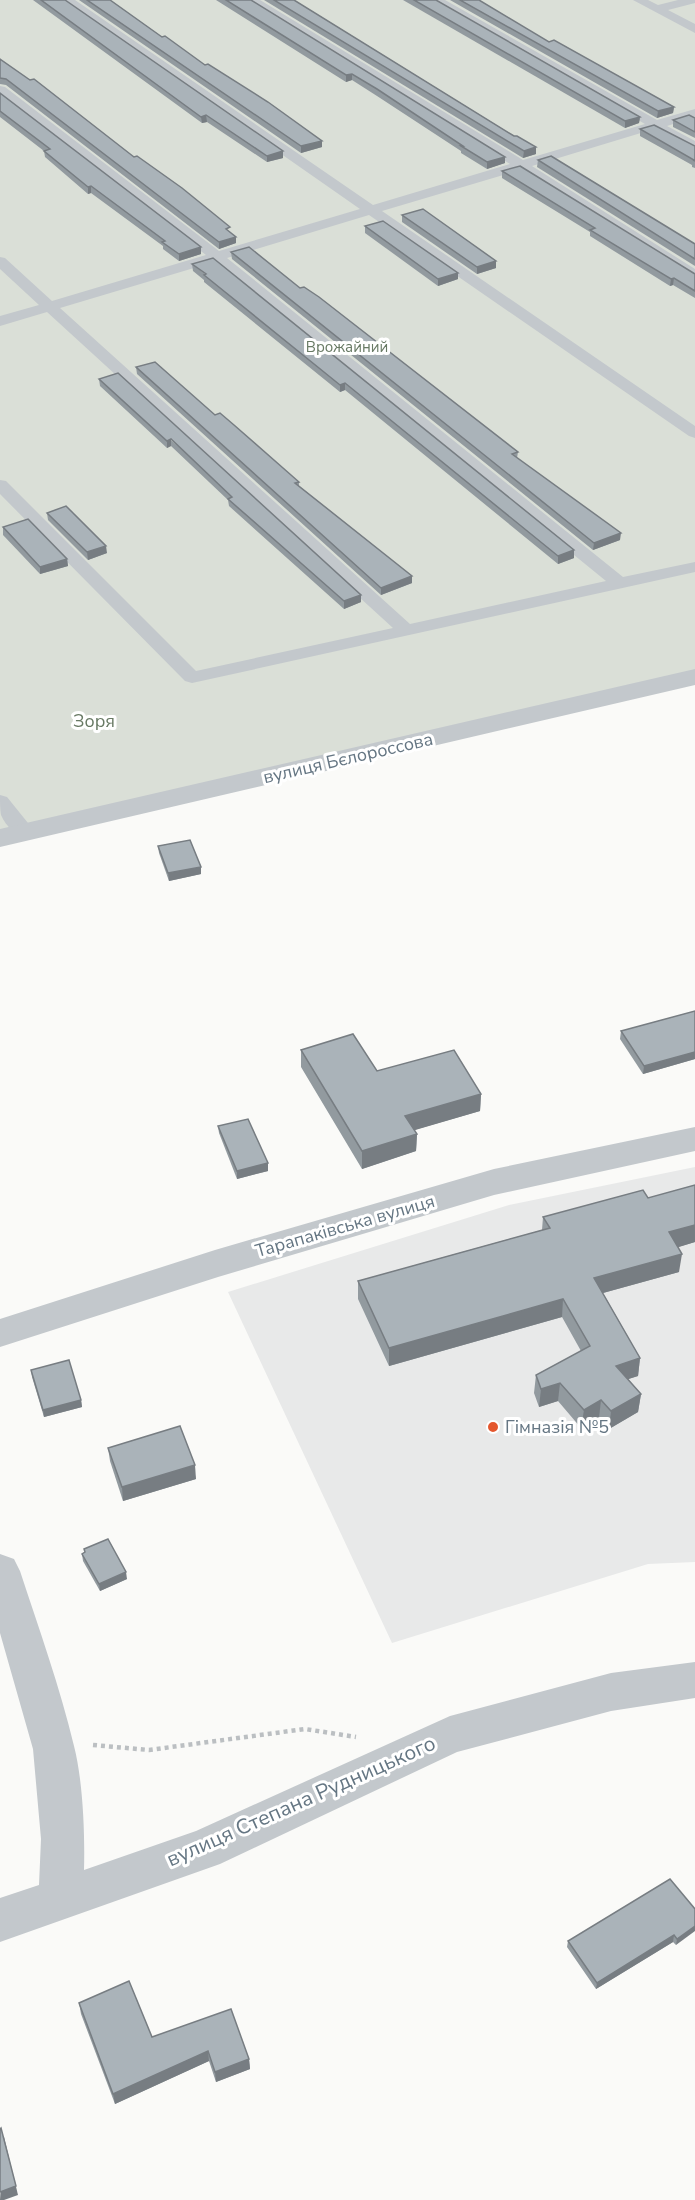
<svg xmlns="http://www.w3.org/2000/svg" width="695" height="2200" font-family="'Nunito Sans',sans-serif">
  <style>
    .built { fill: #e8e9e9 }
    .green { fill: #dadfd7 }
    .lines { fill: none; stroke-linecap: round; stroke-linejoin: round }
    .path { stroke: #bbbfc2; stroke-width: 4.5; stroke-dasharray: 4 4; stroke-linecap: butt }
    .service { fill: #c3c8cc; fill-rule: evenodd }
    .minor { fill: #c3c8cc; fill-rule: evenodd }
    .wall { fill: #929a9f }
    .shaded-wall { fill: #777d82 }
    .building { fill: #aab3b9; stroke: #777d82; stroke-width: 1.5 }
    .poi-dot { fill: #e4572e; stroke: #fff; stroke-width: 2 }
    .labels { text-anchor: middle; stroke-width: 6; stroke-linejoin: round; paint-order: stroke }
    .far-park-label { font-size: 15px; fill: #687a64; stroke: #fff }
    .park-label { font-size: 18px; fill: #687a64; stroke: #fff }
    .street-label { font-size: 18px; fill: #657683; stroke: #fff }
    .poi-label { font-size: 18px; fill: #657683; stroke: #fff; text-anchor: start }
    .near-street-label { font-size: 21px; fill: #657683; stroke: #fff }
  </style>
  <rect width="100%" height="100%" fill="#fafaf8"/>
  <polygon class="built" points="695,1167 695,1562 648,1564 392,1643 228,1292 509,1205"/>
  <polygon class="green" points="0,0 695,0 695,677 0,838"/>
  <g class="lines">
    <polyline class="path" points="93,1745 149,1750 305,1729 356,1737"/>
    <g class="service">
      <path d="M 61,0 L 75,0 L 373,205 L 510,164 L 246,0 L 260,0 L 523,160 L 645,124 L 430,0 L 445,0 L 657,120 L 695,109 L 695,117 L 667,126 L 695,141 L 695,151 L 654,129 L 532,166 L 695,269 L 695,279 L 520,170 L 382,211 L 695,426 L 695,438 L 689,436 L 369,215 L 227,258 L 623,577 L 695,562 L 695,572 L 192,683 L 185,681 L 0,494 L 0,480 L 6,481 L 196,671 L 393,628 L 47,312 L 0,326 L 0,316 L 39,305 L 0,269 L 0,257 L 5,258 L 52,301 L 206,255 L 0,96 L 0,86 L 5,87 L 219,251 L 360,209 ZM 214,262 L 606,581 L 410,624 L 60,308 Z"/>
      <polygon points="633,0 648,0 658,5 678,0 695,0 695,3 668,10 695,24 695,33"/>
      <path d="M 0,795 L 7,797 L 32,828 L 35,832 L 32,836 C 19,840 7,828 1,815 C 0,810 0,801 0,795 Z"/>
    </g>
    <g class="minor">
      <polygon points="695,669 695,685 0,847 0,829"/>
      <polygon points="695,1127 695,1151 494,1195 218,1277 0,1347 0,1319 215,1250 494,1169"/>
      <path d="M 0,1554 L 14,1559 L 20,1571 C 39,1629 60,1687 74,1746 C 83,1781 85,1834 84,1870 L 196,1831 L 450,1716 L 611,1673 L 695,1662 L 695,1698 L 611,1711 L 457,1752 L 220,1864 L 0,1942 L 0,1898 L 39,1885 L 41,1839 L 33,1749 L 0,1633 Z"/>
    </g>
  </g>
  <g class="wall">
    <polygon points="33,0 65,0 283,151 283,158 267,162 207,122 202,123"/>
    <polygon points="79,0 110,0 162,37 205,65 322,147 301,153"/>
    <polygon points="216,0 251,0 505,163 487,169 461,153 461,151 377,96 352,80 346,82"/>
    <polygon points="264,0 294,0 514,136 536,154 523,158"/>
    <polygon points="403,0 436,0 640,117 639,123 625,128"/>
    <polygon points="450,0 479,0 549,42 674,107 673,113 657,118"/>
    <polygon points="0,59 230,232 236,243 219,249 6,85 0,84"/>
    <polygon points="0,93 201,254 179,261 163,249 163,246 91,193 88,194 45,157 44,151 0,117"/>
    <polygon points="695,118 695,138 673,127 673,120"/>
    <polygon points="640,129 695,146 695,168 692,167 692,165 640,136"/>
    <polygon points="538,160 695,244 695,266 537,167"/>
    <polygon points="502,171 695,274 695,298 673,285 670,286 590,236 590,232 502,178"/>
    <polygon points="402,215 496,261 496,268 477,274 402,222"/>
    <polygon points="365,226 458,279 438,286 365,233"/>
    <polygon points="231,252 300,288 518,452 517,458 620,540 593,550 232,259"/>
    <polygon points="192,264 574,558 558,564 345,390 340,392 204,282 204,280 193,271"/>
    <polygon points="136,367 215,415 299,482 299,486 412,576 412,583 381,595 137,374"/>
    <polygon points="99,379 361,602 344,609 229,506 228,500 171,446 167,448 100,386"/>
    <polygon points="47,513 107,553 88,560 48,520"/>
    <polygon points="3,527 67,559 68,566 40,574 3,535"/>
    <polygon points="158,846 201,867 201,874 169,881 159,853"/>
    <polygon points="695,1011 695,1059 643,1074 620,1039 621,1031"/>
    <polygon points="301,1050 377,1071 481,1094 480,1111 414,1130 417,1134 416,1151 362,1169 301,1067"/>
    <polygon points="218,1126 268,1171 237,1179 219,1133"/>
    <polygon points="695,1185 695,1242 678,1247 679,1272 603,1293 640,1358 638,1376 628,1379 641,1394 638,1412 609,1429 599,1418 581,1428 558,1401 539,1407 534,1393 536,1375 581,1351 562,1317 389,1366 358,1299 358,1281 542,1230 543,1217 648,1198"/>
    <polygon points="31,1370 81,1400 82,1407 44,1417 32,1377"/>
    <polygon points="108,1448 196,1479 123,1501 110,1461"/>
    <polygon points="82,1554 127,1579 100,1591 83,1561"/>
    <polygon points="695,1909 676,1945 673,1942 596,1989 567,1947 568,1941"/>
    <polygon points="79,2003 152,2037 249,2059 250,2069 216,2082 209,2061 115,2104 81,2014"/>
  </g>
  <g class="shaded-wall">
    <polygon points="352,74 352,80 346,82 346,75"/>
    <polygon points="674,107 673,113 657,118 658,111"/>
    <polygon points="206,115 207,122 202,123 201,117"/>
    <polygon points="640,117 639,123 625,128 625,121"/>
    <polygon points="322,141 322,147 301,153 301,146"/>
    <polygon points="536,147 536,154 523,158 524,151"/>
    <polygon points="283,151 283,158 267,162 267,156"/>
    <polygon points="505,157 505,163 487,169 487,162"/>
    <polygon points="91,186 91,193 88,194 88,187"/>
    <polygon points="236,237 236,243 219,249 219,242"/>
    <polygon points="201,247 201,254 179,261 179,254"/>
    <polygon points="496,261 496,268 477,274 477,267"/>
    <polygon points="458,273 458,279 438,286 438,279"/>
    <polygon points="674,278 673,285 670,286 671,279"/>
    <polygon points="345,383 345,390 340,392 340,385"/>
    <polygon points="171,439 171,446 167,448 167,441"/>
    <polygon points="621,533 620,540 593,550 594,543"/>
    <polygon points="106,546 107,553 88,560 87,552"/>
    <polygon points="574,550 574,558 558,564 558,556"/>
    <polygon points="67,559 68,566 40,574 40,567"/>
    <polygon points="412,576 412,583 381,595 381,588"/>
    <polygon points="361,595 361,602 344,609 344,601"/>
    <polygon points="201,867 201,874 169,881 168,873"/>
    <polygon points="695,1052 695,1059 643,1074 644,1066"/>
    <polygon points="481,1094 480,1111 405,1133 405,1116"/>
    <polygon points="417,1134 416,1151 362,1169 362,1151"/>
    <polygon points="268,1163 268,1171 237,1179 237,1171"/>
    <polygon points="695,1225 695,1242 666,1251 669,1232"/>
    <polygon points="682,1254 679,1272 592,1296 594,1278"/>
    <polygon points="563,1299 562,1317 389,1366 389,1348"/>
    <polygon points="640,1358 638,1376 613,1384 616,1366"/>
    <polygon points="560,1383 558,1401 539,1407 541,1389"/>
    <polygon points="641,1394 638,1412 609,1429 611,1411"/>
    <polygon points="81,1400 82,1407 44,1417 43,1410"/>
    <polygon points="601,1400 599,1418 581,1428 584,1410"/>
    <polygon points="195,1465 196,1479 123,1501 122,1487"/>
    <polygon points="126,1572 127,1579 100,1591 99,1584"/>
    <polygon points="695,1926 695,1931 676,1945 677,1939"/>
    <polygon points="674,1935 673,1942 596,1989 597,1983"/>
    <polygon points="208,2051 209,2061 115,2104 113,2094"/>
    <polygon points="249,2059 250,2069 216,2082 215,2072"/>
    <polygon points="4,2137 18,2195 4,2200 0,2200"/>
  </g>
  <g class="building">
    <polygon points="41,0 65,0 283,151 267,156 206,115 201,117"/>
    <polygon points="87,0 110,0 162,37 165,36 205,65 208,64 268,102 322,141 301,146"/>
    <polygon points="226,0 251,0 505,157 487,162 461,146 463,146 377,89 352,74 346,75"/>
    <polygon points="274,0 294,0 514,136 517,136 536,147 524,151"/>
    <polygon points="414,0 436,0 640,117 625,121"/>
    <polygon points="460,0 479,0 549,42 554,40 674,107 658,111"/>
    <polygon points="0,59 30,80 34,79 134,157 137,156 182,188 230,227 226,229 236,237 219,242 6,79 0,78"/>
    <polygon points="0,93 201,247 179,254 162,242 165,241 91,186 88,187 44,151 50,149 0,111"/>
    <polygon points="689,115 695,118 695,132 673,120"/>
    <polygon points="654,125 695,146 695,161 693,160 694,160 640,129"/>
    <polygon points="551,156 695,244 695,259 538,160"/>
    <polygon points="520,166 695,274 695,291 674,278 671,279 590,230 595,228 502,171"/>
    <polygon points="423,209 496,261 477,267 402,215"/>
    <polygon points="383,221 458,273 438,279 365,226"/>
    <polygon points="249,247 300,288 304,287 319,297 518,452 512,454 621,533 594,543 231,252"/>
    <polygon points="213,258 574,550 558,556 345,383 340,385 204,275 206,274 192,264"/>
    <polygon points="155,362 215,415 220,413 234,425 299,482 295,483 412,576 381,588 136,367"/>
    <polygon points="118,373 361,595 344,601 228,499 232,497 171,439 167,441 99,379"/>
    <polygon points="66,506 106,546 87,552 47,513"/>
    <polygon points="28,519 67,559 40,567 3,527"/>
    <polygon points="190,840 201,867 168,873 158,846"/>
    <polygon points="695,1011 695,1052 644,1066 621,1031"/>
    <polygon points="353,1034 377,1071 454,1050 481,1094 405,1116 417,1134 362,1151 301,1050"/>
    <polygon points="248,1119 268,1163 237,1171 218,1126"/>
    <polygon points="695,1185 695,1225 669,1232 682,1254 594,1278 640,1358 616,1366 641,1394 611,1411 601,1400 584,1410 560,1383 541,1389 536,1375 590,1346 563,1299 389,1348 358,1281 550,1228 543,1217 643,1190 648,1198"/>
    <polygon points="69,1360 81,1400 43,1410 31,1370"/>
    <polygon points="180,1426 195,1465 122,1487 108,1448"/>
    <polygon points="108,1539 126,1572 99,1584 82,1554 85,1552 84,1549"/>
    <polygon points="670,1879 695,1909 695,1926 677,1939 674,1935 597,1983 568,1941"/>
    <polygon points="129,1981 152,2037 231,2009 249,2059 215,2072 208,2051 113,2094 79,2003"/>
    <polygon points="1,2128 16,2186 0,2192 0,2129"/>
  </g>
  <circle class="poi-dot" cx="493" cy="1427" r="6"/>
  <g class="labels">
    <g class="far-park-label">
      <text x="347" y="352">Врожайний</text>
    </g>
    <g class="park-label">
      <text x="94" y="727">Зоря</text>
    </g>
    <g class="street-label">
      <text transform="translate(348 758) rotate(-13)" y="6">вулиця Бєлороссова</text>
      <text transform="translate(345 1226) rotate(-16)" y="6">Тарапаківська вулиця</text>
    </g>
    <g class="poi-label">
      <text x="505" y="1433">Гімназія №5</text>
    </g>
    <g class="near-street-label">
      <text transform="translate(301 1801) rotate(-24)" y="7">вулиця Степана Рудницького</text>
    </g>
  </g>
</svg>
